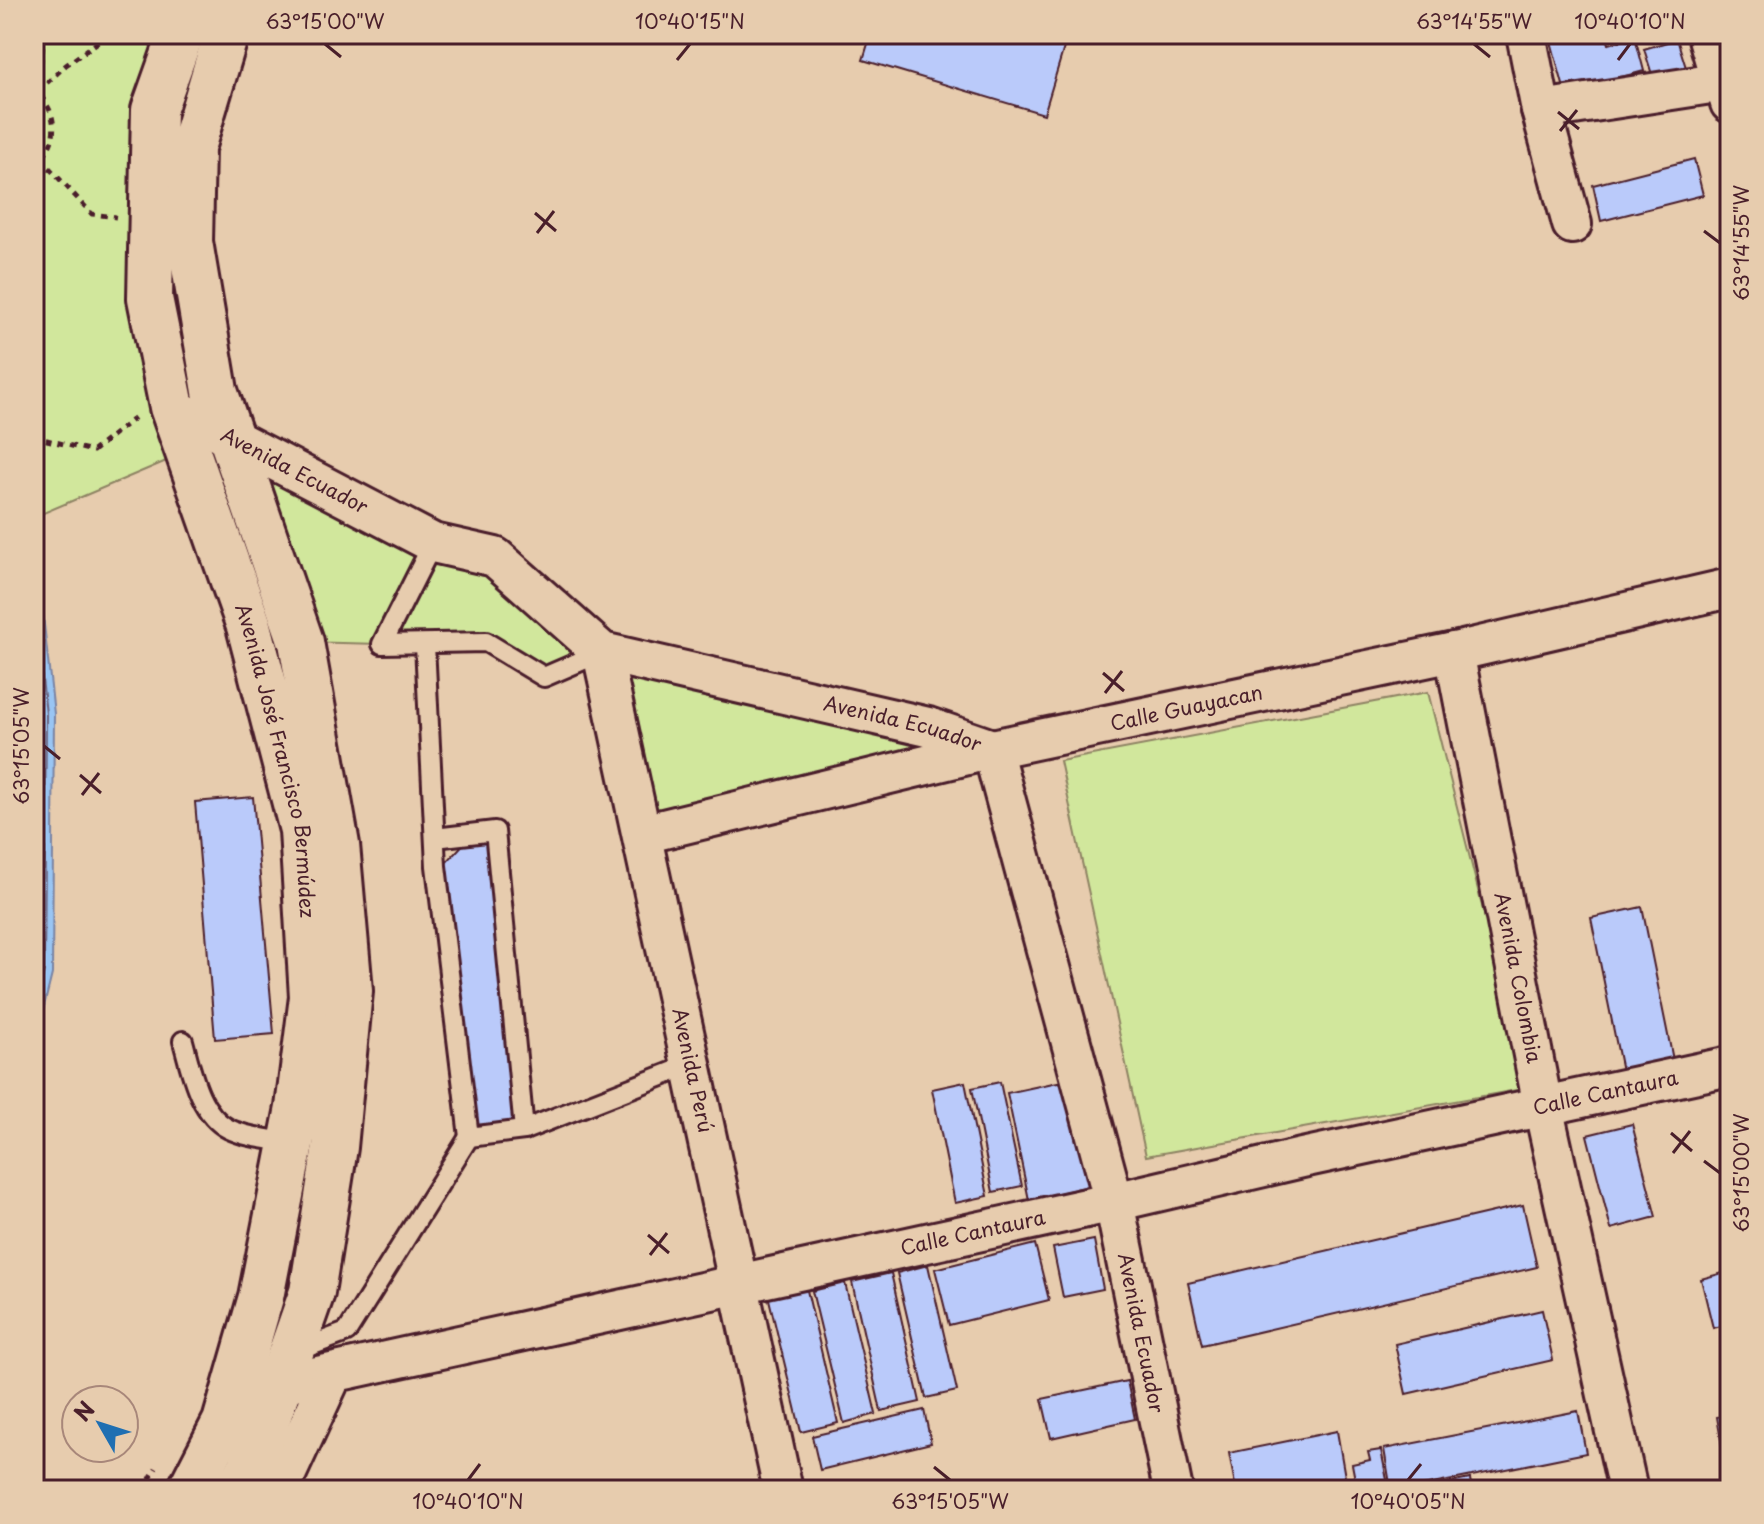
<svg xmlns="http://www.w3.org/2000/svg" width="1764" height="1524" font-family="'Playpen Sans',sans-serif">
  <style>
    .green { fill: #d1e79c; stroke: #8e8364; stroke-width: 2 }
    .water { fill: #99c5f3; stroke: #7983a3; stroke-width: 2 }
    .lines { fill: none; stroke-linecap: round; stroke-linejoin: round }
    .shore { stroke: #6a617b; stroke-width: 2 }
    .building { fill: #bacafa; stroke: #4a1f2b; stroke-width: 2 }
    .lane-casing { stroke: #4a1f2b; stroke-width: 24 }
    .street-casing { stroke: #4a1f2b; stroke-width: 44 }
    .secondary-casing { stroke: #4a1f2b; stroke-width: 50 }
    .primary-casing { stroke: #4a1f2b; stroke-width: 50 }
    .path { stroke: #4a1f2b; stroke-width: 5; stroke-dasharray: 6 6; stroke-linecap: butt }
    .lane { stroke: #e7ccae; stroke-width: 18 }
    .street { stroke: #e7ccae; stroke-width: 38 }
    .secondary { stroke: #e7ccae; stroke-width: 44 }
    .primary { stroke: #e7ccae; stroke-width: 44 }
    .ticks { fill: none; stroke: #4a1f2b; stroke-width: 3 }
    .labels { text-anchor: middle; stroke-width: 8; stroke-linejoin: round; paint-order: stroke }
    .street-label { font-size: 20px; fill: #4a1f2b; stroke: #e7ccae }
    .neatline { fill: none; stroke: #4a1f2b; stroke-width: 3 }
    .ticks-label { font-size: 20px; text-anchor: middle; fill: #4a1f2b }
  </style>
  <rect width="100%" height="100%" fill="#e7ccae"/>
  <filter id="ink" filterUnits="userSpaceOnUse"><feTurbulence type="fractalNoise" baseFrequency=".0125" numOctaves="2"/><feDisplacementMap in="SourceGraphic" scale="16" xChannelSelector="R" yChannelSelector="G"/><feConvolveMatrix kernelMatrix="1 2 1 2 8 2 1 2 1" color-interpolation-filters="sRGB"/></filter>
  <g filter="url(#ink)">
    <g class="green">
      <polygon points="34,34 181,34 154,110 171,459 34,517"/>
      <polygon points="230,438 495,557 602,652 992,749 643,834 602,652 544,677 486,642 382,644 301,642"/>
      <polygon points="1428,692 1528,1088 1146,1156 1060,761"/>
    </g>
    <polygon class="water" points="34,580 41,597 54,714 52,974 34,1047"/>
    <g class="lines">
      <g class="shore">
        <polyline points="34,607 46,714 44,972 34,1013"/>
        <polyline points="34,698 34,937"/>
      </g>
    </g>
    <g class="building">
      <polygon points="871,34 1068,34 1044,114 863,60"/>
      <polygon points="1549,34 1606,34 1609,44 1635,37 1644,71 1565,92"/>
      <polygon points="1677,39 1688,74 1655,84 1644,49"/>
      <polygon points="1694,159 1703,195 1601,221 1593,185"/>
      <polygon points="253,797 274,1034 215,1039 195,802"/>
      <polygon points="493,836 523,1129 470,1134 443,866 469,838"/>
      <polygon points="1642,907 1673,1060 1622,1071 1591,918"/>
      <polygon points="1067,1080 1089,1186 1029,1200 1007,1093"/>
      <polygon points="965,1082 988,1196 955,1203 932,1089"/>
      <polygon points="1000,1082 1022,1186 993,1192 972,1088"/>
      <polygon points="1632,1124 1656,1217 1611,1229 1587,1135"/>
      <polygon points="1523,1205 1537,1267 1202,1345 1188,1283"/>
      <polygon points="1094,1240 1103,1289 1063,1297 1053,1248"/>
      <polygon points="1035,1244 1049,1300 949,1325 935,1269"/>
      <polygon points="928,1265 957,1391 926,1398 897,1273"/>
      <polygon points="1730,1271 1730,1324 1713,1328 1701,1279"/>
      <polygon points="891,1273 920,1402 881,1411 852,1282"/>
      <polygon points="845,1283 876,1414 844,1423 812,1291"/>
      <polygon points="806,1286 838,1423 801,1432 768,1295"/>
      <polygon points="1542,1310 1553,1360 1406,1394 1395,1344"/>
      <polygon points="1127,1381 1135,1419 1051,1438 1042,1399"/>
      <polygon points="924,1410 931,1443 820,1470 812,1436"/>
      <polygon points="1578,1411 1586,1453 1403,1490 1391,1490 1384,1449"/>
      <polygon points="1730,1414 1730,1462 1725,1463 1717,1417"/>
      <polygon points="1337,1431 1345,1477 1287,1490 1236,1490 1229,1453"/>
      <polygon points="1381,1450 1389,1490 1357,1490 1352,1464 1370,1460 1368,1452"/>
      <polygon points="1470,1479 1472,1490 1415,1490"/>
    </g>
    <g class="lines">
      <g class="lane-casing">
        <g id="lane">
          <polyline points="433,543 382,644 486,642 544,677 602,652"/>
          <polyline points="425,645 436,866 469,1137 524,1130 690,1065"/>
          <polyline points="435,838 495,831 524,1130"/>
          <path d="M 183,1041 C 191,1070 199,1114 229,1129 C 248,1138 271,1139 291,1143"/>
          <polyline points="294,1352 347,1332 469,1137"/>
        </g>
      </g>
      <g class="street-casing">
        <g id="street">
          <polyline points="1526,34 1541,110 1572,224"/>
          <polyline points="1541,110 1724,82 1730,103"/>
          <path id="s1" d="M 172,407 L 433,543 L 495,557 L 602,652 L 928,727 L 992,749 L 1114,1202 L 1173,1490"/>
          <path id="s2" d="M 602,652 L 783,1490"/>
          <path id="s3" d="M 1454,652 L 1543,1106 L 1628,1490"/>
          <path id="s4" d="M 643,834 L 992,749 L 1454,652 L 1730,588"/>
          <path id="s5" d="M 260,1399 L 281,1384 L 1114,1202 L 1302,1158 L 1730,1066"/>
          <polyline points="279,1490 332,1375"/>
        </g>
      </g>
      <g class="secondary-casing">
        <polyline id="secondary" points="1710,34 1724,82 1730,81"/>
      </g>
      <g class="primary-casing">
        <g id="primary">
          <path id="s6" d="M 181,34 L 154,110 L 150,298 L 172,407 L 249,626 L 302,830 L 312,997 L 298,1108 L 261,1297 L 225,1422 L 190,1490"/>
          <polyline points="226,34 192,148 190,242 215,391 301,642 337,845 350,991 335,1147 312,1292 250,1469 238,1490"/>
        </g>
      </g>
      <g class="path">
        <polyline points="44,34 37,92 66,65 109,34"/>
        <polyline points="41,159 92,214 116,217"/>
        <path d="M 34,164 C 61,145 59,111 35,91"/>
        <polyline points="34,437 93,451 137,416"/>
        <polyline points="144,1490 156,1468"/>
      </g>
      <use href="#lane" class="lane"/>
      <use href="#street" class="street"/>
      <use href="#secondary" class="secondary"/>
      <use href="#primary" class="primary"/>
    </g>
  </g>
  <path class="ticks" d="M 325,44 L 341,57M 1474,44 L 1490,57M 677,60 L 690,44M 1618,60 L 1630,44M 1558,112 L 1579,129M 1560,131 L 1577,110M 535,213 L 556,231M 1704,231 L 1720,243M 537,233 L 554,211M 1103,673 L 1124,691M 1105,693 L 1122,671M 44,746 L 60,759M 80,775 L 101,793M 82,795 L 99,773M 1671,1133 L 1692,1151M 1673,1153 L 1690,1131M 1704,1161 L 1720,1173M 648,1235 L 669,1253M 650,1255 L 667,1233M 934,1467 L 950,1480M 468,1480 L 480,1464M 1408,1480 L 1421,1464"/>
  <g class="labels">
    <g class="street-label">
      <text dy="7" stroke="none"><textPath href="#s1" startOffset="138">Avenida Ecuador</textPath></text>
      <text dy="7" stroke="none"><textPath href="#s4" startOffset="558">Calle Guayacan</textPath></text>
      <text dy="7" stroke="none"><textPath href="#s1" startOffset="810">Avenida Ecuador</textPath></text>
      <text dy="7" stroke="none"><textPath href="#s6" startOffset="750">Avenida José Francisco Bermúdez</textPath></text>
      <text dy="7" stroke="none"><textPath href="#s3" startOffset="332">Avenida Colombia</textPath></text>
      <text dy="7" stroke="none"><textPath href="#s2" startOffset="428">Avenida Perú</textPath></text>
      <text dy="7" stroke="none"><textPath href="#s5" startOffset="1382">Calle Cantaura</textPath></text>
      <text dy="7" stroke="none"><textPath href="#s5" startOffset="734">Calle Cantaura</textPath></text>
      <text dy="7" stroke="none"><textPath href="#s1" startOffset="1506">Avenida Ecuador</textPath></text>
    </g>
  </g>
  <rect width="1764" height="1524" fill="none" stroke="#e7ccae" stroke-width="88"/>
  <g transform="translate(100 1424) rotate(309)"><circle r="38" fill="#e7ccae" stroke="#a8877a" stroke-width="2"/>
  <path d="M0-6L14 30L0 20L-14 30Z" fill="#1f6fb2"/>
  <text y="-12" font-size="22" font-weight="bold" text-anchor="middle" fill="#4a1f2b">N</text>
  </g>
  <rect x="44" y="44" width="1676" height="1436" class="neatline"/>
  <g class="ticks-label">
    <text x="325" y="29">63°15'00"W</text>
    <text x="690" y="29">10°40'15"N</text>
    <text x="1474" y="29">63°14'55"W</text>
    <text x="1630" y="29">10°40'10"N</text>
    <text transform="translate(1742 243) rotate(-90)" y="7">63°14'55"W</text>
    <text transform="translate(22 746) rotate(-90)" y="7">63°15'05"W</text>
    <text transform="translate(1742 1173) rotate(-90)" y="7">63°15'00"W</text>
    <text x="468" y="1509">10°40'10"N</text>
    <text x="950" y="1509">63°15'05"W</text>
    <text x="1408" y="1509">10°40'05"N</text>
  </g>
</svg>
